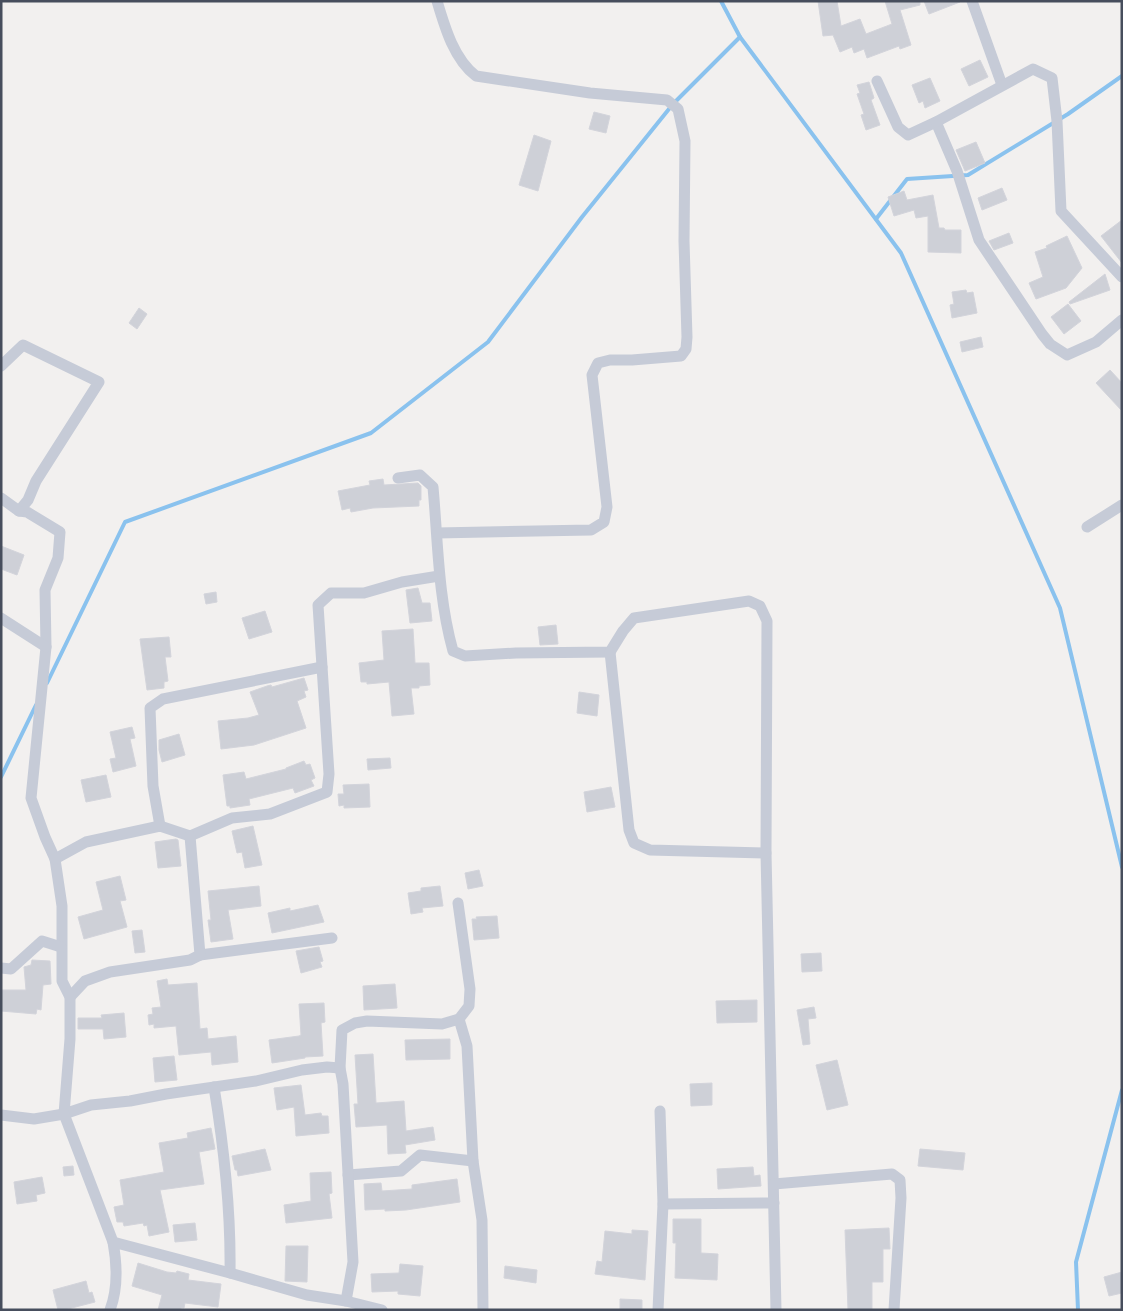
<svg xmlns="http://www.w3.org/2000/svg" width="1123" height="1311" font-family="'Space Grotesk',sans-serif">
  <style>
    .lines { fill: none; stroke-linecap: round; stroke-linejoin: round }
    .stream { stroke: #8ac2ee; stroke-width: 4 }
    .building { fill: #ced0d7; stroke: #d3d4db }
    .minor { stroke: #c6cbd7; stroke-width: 11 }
  </style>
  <rect width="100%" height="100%" fill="#f2f0ef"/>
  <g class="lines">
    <g class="stream">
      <polyline points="721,1 740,37 901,253 1060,608 1122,867"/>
      <polyline points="876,219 907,179 968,175 1068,114 1122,76"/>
      <polyline points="47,683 125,522 371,433 488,342 582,217 673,104 740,37"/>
      <polyline points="1,777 36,705"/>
      <polyline points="1078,1310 1076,1262 1122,1090"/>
    </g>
  </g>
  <g class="building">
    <polygon points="818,1 837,1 841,26 860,19 866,34 892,24 885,1 920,1 920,5 900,10 911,45 900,49 899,46 867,58 864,49 854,53 852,47 840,52 833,35 823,36"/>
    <polygon points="924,1 960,1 960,2 929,14"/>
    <polygon points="980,60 988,77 969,86 961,69"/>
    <polygon points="930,78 940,101 925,108 923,101 919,103 912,85"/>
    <polygon points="869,82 874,98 871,100 880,125 866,130 861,115 864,114 857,94 860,93 857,85"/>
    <polygon points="594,112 610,116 606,133 589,129"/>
    <polygon points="534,135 551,141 538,191 519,185"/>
    <polygon points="976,142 985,163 965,171 956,150"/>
    <polygon points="1002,188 1007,200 982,210 978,198"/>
    <polygon points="904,191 907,200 933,195 939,228 944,228 945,230 961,230 961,253 928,252 928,216 916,218 914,210 894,216 888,197"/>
    <polygon points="1122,220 1122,263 1101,236"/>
    <polygon points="1009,233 1013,243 994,250 989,241"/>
    <polygon points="1067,236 1082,268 1066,288 1036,299 1029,283 1043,277 1035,252 1047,248 1046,246"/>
    <polygon points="1105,274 1110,290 1070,304 1069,302"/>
    <polygon points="966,290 967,293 973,292 977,313 952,318 950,305 954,304 952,292"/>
    <polygon points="1068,304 1081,321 1064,334 1051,317"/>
    <polygon points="139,308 147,314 137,329 129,323"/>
    <polygon points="981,337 983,347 962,352 960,342"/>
    <polygon points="1110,370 1122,383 1122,411 1096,383"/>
    <polygon points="383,479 384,485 418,483 421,486 421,500 419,500 419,506 373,508 351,512 350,508 342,510 338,491 370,485 369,481"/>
    <polygon points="1,546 24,555 17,575 1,569"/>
    <polygon points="418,588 422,603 430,603 432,621 410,623 406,590"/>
    <polygon points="216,592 217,602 206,604 204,594"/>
    <polygon points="265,611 272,632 249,639 242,618"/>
    <polygon points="556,625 558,644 540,645 538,627"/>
    <polygon points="413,629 415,663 429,663 430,685 419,686 419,688 411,688 414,714 392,716 389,682 367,684 367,682 361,682 359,663 384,660 382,631"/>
    <polygon points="169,637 171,657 165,657 168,681 164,682 164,688 147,690 140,639"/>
    <polygon points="304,678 308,690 304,691 306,697 297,701 306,728 254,745 221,749 218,721 248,718 259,715 250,692 267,686 271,685 272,687"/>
    <polygon points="579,692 599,695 597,716 577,713"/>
    <polygon points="132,727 135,738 130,739 136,766 113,772 110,759 116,758 110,732"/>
    <polygon points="179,734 185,755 162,762 159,750 159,740"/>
    <polygon points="390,758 391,768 368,770 367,759"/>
    <polygon points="304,761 306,765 310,764 315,778 311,780 314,786 295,793 293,788 249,799 250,805 230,808 230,806 227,806 223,775 244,772 246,779 286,769 286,768"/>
    <polygon points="106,775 111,797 86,802 81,780"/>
    <polygon points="369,784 370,807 344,808 344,805 339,806 338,794 344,794 343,785"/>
    <polygon points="611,787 615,807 587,812 584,792"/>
    <polygon points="253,826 262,865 245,868 242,852 237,853 232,831"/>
    <polygon points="176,839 178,840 181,866 158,868 155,842"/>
    <polygon points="479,870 483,886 468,889 465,873"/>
    <polygon points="120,876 126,900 120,901 127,927 84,939 78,917 103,910 96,882"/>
    <polygon points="259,886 261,906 228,910 233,939 211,942 208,920 211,920 208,891"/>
    <polygon points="440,886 443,906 422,908 423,912 411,914 408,893 421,891 421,888"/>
    <polygon points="318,905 324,922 272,933 268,913 290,908 290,911"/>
    <polygon points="497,916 499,938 474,940 472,919 477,919 476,917"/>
    <polygon points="142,930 145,952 135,953 132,931"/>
    <polygon points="319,947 323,961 320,962 322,967 301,973 296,951"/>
    <polygon points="821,953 822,971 802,972 801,954"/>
    <polygon points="32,960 50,961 51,984 43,985 41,1010 37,1009 36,1014 1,1011 2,990 26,990 24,967 31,965"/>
    <polygon points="167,979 168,985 197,983 200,1029 207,1028 208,1039 236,1036 238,1062 212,1065 211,1052 179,1055 176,1026 154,1028 154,1024 149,1025 148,1015 153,1014 152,1008 161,1007 157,981"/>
    <polygon points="395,984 397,1008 364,1010 363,986"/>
    <polygon points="757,1000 757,1022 717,1023 716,1001"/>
    <polygon points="324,1003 325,1022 321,1023 323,1056 305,1057 305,1058 272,1063 269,1040 299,1036 301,1035 299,1004"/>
    <polygon points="814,1007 816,1018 808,1019 810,1044 803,1045 797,1010"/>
    <polygon points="124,1013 126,1037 104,1039 103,1029 78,1029 78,1018 102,1018 101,1015"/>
    <polygon points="450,1039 450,1059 406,1060 405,1040"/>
    <polygon points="373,1054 376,1103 404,1101 406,1131 433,1127 435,1140 405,1145 406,1153 388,1154 387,1125 356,1127 354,1104 358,1104 355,1055"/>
    <polygon points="174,1056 177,1080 155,1082 153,1058"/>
    <polygon points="837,1060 848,1105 827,1110 816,1065"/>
    <polygon points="712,1083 712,1105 691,1106 690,1084"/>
    <polygon points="301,1085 305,1115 321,1113 322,1116 328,1116 329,1133 296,1136 294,1107 277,1110 274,1088"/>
    <polygon points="211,1128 215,1149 199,1152 204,1184 160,1190 169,1232 149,1236 147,1225 144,1226 143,1223 124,1226 123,1222 117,1222 114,1207 124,1205 120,1180 164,1172 159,1143 188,1138 187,1133"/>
    <polygon points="265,1149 271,1170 238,1176 237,1170 235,1170 232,1156"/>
    <polygon points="920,1149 965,1153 963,1170 918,1166"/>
    <polygon points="73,1166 74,1175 64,1176 63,1167"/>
    <polygon points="753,1167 754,1176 760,1175 761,1186 718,1189 717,1169"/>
    <polygon points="331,1172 332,1193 329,1194 332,1218 286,1223 284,1205 311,1201 310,1173"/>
    <polygon points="42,1177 45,1193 36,1195 37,1201 17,1204 14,1182"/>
    <polygon points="457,1179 460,1202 406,1210 385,1211 385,1209 365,1210 364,1184 381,1183 382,1191 412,1189 412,1185"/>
    <polygon points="673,1219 701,1219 701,1253 718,1254 717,1280 675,1278 676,1243 673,1243"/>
    <polygon points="195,1223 197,1240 175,1242 173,1225"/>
    <polygon points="889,1228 890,1249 883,1249 883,1282 872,1282 872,1310 848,1310 845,1230"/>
    <polygon points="632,1230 648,1231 645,1280 595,1274 597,1261 602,1262 605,1231 632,1234"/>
    <polygon points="286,1246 308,1246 307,1282 285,1281"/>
    <polygon points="138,1263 167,1272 176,1273 177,1271 189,1274 188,1280 221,1284 218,1307 185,1303 184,1308 181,1308 181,1310 158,1310 162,1295 132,1286"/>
    <polygon points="400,1264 423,1266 420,1296 398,1294 398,1291 372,1292 371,1274 399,1273"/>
    <polygon points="505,1266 537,1270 536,1283 504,1278"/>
    <polygon points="1122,1272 1122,1293 1109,1296 1104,1277"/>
    <polygon points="86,1281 89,1293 92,1292 95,1302 64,1310 58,1310 53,1290"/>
    <polygon points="620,1299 642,1300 642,1310 620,1310"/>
  </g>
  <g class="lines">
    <g class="minor">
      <polyline points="972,1 1002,85"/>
      <polyline points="877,81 898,127 908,135 936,122 957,171 979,240 1042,334 1050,344 1067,355 1096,342 1122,320"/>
      <polyline points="936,122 1033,69 1052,78 1057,121 1061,211 1122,277"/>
      <polyline points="1,366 23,345 99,382 36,481 28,500 19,511 27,512 60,532 58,558 45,590 46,647 31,798 45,837 55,859 62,906 62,981 70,997 70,1039 64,1114 91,1105 130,1101 166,1094 256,1081 302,1070 327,1067 340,1068"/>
      <path d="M 398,478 L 420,475 L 433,487 C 438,542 438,597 453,651 L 465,656 L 516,653 L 610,652 L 623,631 L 634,618 L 749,601 L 760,606 L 767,621 L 766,853 L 776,1310"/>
      <polyline points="1,498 19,511"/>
      <polyline points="1087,527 1122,505"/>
      <path d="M 437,533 L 591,530 L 604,522 L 607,507 L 592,375 L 598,363 L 610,360 L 632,360 L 681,356 L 686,349 L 687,337 L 684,241 L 685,141 L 678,109 L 667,100 L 590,93 L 476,76 C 454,59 445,28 437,1"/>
      <polyline points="1,618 46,647"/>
      <polyline points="610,652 629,830 634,843 650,850 766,853"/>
      <polyline points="160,826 153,786 150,708 163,699 322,667"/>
      <polyline points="55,859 86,842 160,826 190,836 232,818 270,814 327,792 329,774 318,605 331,593 364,593 402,582 439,576"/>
      <polyline points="200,955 332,938"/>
      <polyline points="1,968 11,969 42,941 61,947"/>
      <polyline points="70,997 85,981 110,972 190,960 200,955 190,836"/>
      <polyline points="459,1019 467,1046 473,1161 482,1220 483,1310"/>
      <path d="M 214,1087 C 224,1148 231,1210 230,1273"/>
      <polyline points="1,1115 34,1119 64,1114 113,1242"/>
      <polyline points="348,1175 401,1171 420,1155 473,1161"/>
      <polyline points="774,1184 892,1174 900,1180 901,1198 894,1310"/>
      <polyline points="663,1204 774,1203"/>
      <polyline points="346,1301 353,1262 343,1084 340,1068 342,1030 355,1023 367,1021 442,1024 459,1019 469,1006 470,989 458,903"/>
      <path d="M 110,1310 C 118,1289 117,1264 113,1242 L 230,1273 L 307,1295 L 346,1301 L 382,1310"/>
      <polyline points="658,1310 663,1204 660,1111"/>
    </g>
  </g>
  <rect width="1123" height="1311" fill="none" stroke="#474e5d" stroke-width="5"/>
</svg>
